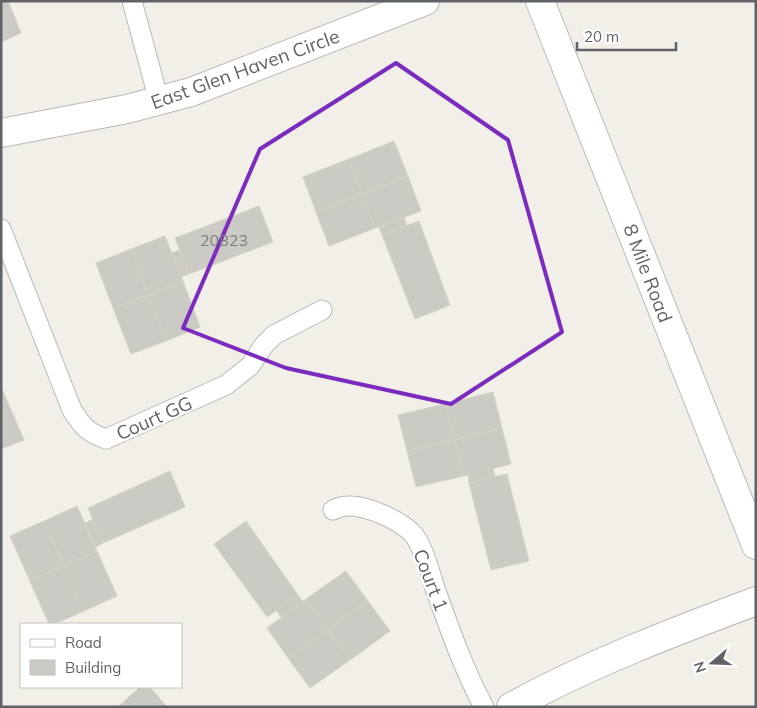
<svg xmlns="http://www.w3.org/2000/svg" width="757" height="708" font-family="Mulish,sans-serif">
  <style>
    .building { fill: #cccac5; stroke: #d6d1c6 }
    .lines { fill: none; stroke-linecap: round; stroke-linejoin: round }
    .service-casing { stroke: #b5b8bc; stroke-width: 21 }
    .minor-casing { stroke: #b5b8bc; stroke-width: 30 }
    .secondary-casing { stroke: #b6babf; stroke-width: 30 }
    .service { stroke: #fff; stroke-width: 19 }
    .minor { stroke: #fff; stroke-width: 28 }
    .secondary { stroke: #fff; stroke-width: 28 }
    .marked { fill: none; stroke: #7b2cbf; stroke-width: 4; stroke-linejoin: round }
    .labels { text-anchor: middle; stroke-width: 4.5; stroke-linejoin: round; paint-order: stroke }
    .number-label { font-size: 16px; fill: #7a7d7f }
    .street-label { font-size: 19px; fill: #5f6368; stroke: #fff }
  </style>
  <rect width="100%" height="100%" fill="#f1efe8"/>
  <g class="building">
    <polygon points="1,1 8,1 21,33 1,42"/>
    <polygon points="394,141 408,176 362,194 349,159"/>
    <polygon points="349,159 362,194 316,212 303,177"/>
    <polygon points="408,176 421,211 375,228 362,194"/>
    <polygon points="362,194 375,228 329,246 316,212"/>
    <polygon points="259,206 273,242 189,274 175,238"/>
    <polygon points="404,217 407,226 382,235 379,227"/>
    <polygon points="419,221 450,305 415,319 382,235"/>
    <polygon points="165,236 183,281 148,295 131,249"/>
    <polygon points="131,249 148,295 113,308 96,263"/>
    <polygon points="179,250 189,274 181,277 172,253"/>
    <polygon points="183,281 200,327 166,341 148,295"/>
    <polygon points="148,295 166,341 131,354 113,308"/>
    <polygon points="1,387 24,440 1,449"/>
    <polygon points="493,392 502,428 455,440 445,404"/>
    <polygon points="445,404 455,440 407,451 398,415"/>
    <polygon points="502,428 511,464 463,476 455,440"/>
    <polygon points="455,440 463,476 416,487 407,451"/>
    <polygon points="493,468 495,477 469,483 468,474"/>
    <polygon points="170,471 185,507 103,543 88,508"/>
    <polygon points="507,474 529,561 491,570 469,483"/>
    <polygon points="77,506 97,551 64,566 44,521"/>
    <polygon points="93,519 103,543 96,547 85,523"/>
    <polygon points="44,521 64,566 30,581 10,536"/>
    <polygon points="246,521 298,595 267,617 214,544"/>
    <polygon points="97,551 117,596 84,611 64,566"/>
    <polygon points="64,566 84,611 54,624 49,624 30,581"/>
    <polygon points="346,571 368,601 328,629 306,599"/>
    <polygon points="298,595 303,602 281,617 276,610"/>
    <polygon points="306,599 328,629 288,658 267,628"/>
    <polygon points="368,601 390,631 350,660 328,629"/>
    <polygon points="328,629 350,660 310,688 288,658"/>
    <polygon points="140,687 150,687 167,707 118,707"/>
  </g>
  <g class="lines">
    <g class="service-casing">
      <g id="service">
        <polyline points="132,1 159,101"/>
        <path d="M 1,229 L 72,410 C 83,427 87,432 106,439 L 226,385 L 250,366 L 264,345 L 274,335 L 322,310"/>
        <path d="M 333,510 C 337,508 343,506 348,506 C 366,505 400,520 413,534 C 424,547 430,574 436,591 C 450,630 464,670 484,707"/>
      </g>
    </g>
    <g class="minor-casing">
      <g id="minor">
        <polyline points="1,133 127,109 191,92 425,1"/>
        <path d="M 511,707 C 589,664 673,632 756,601"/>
      </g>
    </g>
    <g class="secondary-casing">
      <polyline id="secondary" points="540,1 756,545"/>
    </g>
    <use href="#service" class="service"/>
    <use href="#minor" class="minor"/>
    <use href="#secondary" class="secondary"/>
  </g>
  <path class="marked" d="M 396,63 L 508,140 L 562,332 L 451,404 L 286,368 L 183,328 L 260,149 Z"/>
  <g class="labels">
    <g class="number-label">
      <text x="224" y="246">20823</text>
    </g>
    <g class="street-label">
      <text transform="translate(245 69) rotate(-20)" y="7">East Glen Haven Circle</text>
      <text transform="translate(648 273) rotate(69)" y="7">8 Mile Road</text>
      <text transform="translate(154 418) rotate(-24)" y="7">Court GG</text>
      <text transform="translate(431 580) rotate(69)" y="7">Court 1</text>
    </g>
  </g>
  <rect width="757" height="708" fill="none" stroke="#5f6368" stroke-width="5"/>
  <rect x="20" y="623" width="162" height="65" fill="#ffffff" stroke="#bfc1c3"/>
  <rect x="30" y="639" width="25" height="8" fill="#ffffff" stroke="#bfc1c3"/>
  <text x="65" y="648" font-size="15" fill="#5f6368">Road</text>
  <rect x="30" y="660" width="25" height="15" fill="#cccac5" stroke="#bfc1c3"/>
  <text x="65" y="673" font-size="15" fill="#5f6368">Building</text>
  <g transform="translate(712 663) rotate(251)" stroke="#ffffff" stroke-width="4" paint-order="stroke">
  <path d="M0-4L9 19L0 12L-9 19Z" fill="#5f6368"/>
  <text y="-8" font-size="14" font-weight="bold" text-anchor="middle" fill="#5f6368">N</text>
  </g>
  <path d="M577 42v8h99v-8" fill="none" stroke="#5f6368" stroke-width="2.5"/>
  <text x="584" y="42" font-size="15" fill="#5f6368" stroke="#ffffff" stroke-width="4" paint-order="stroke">20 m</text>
</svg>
